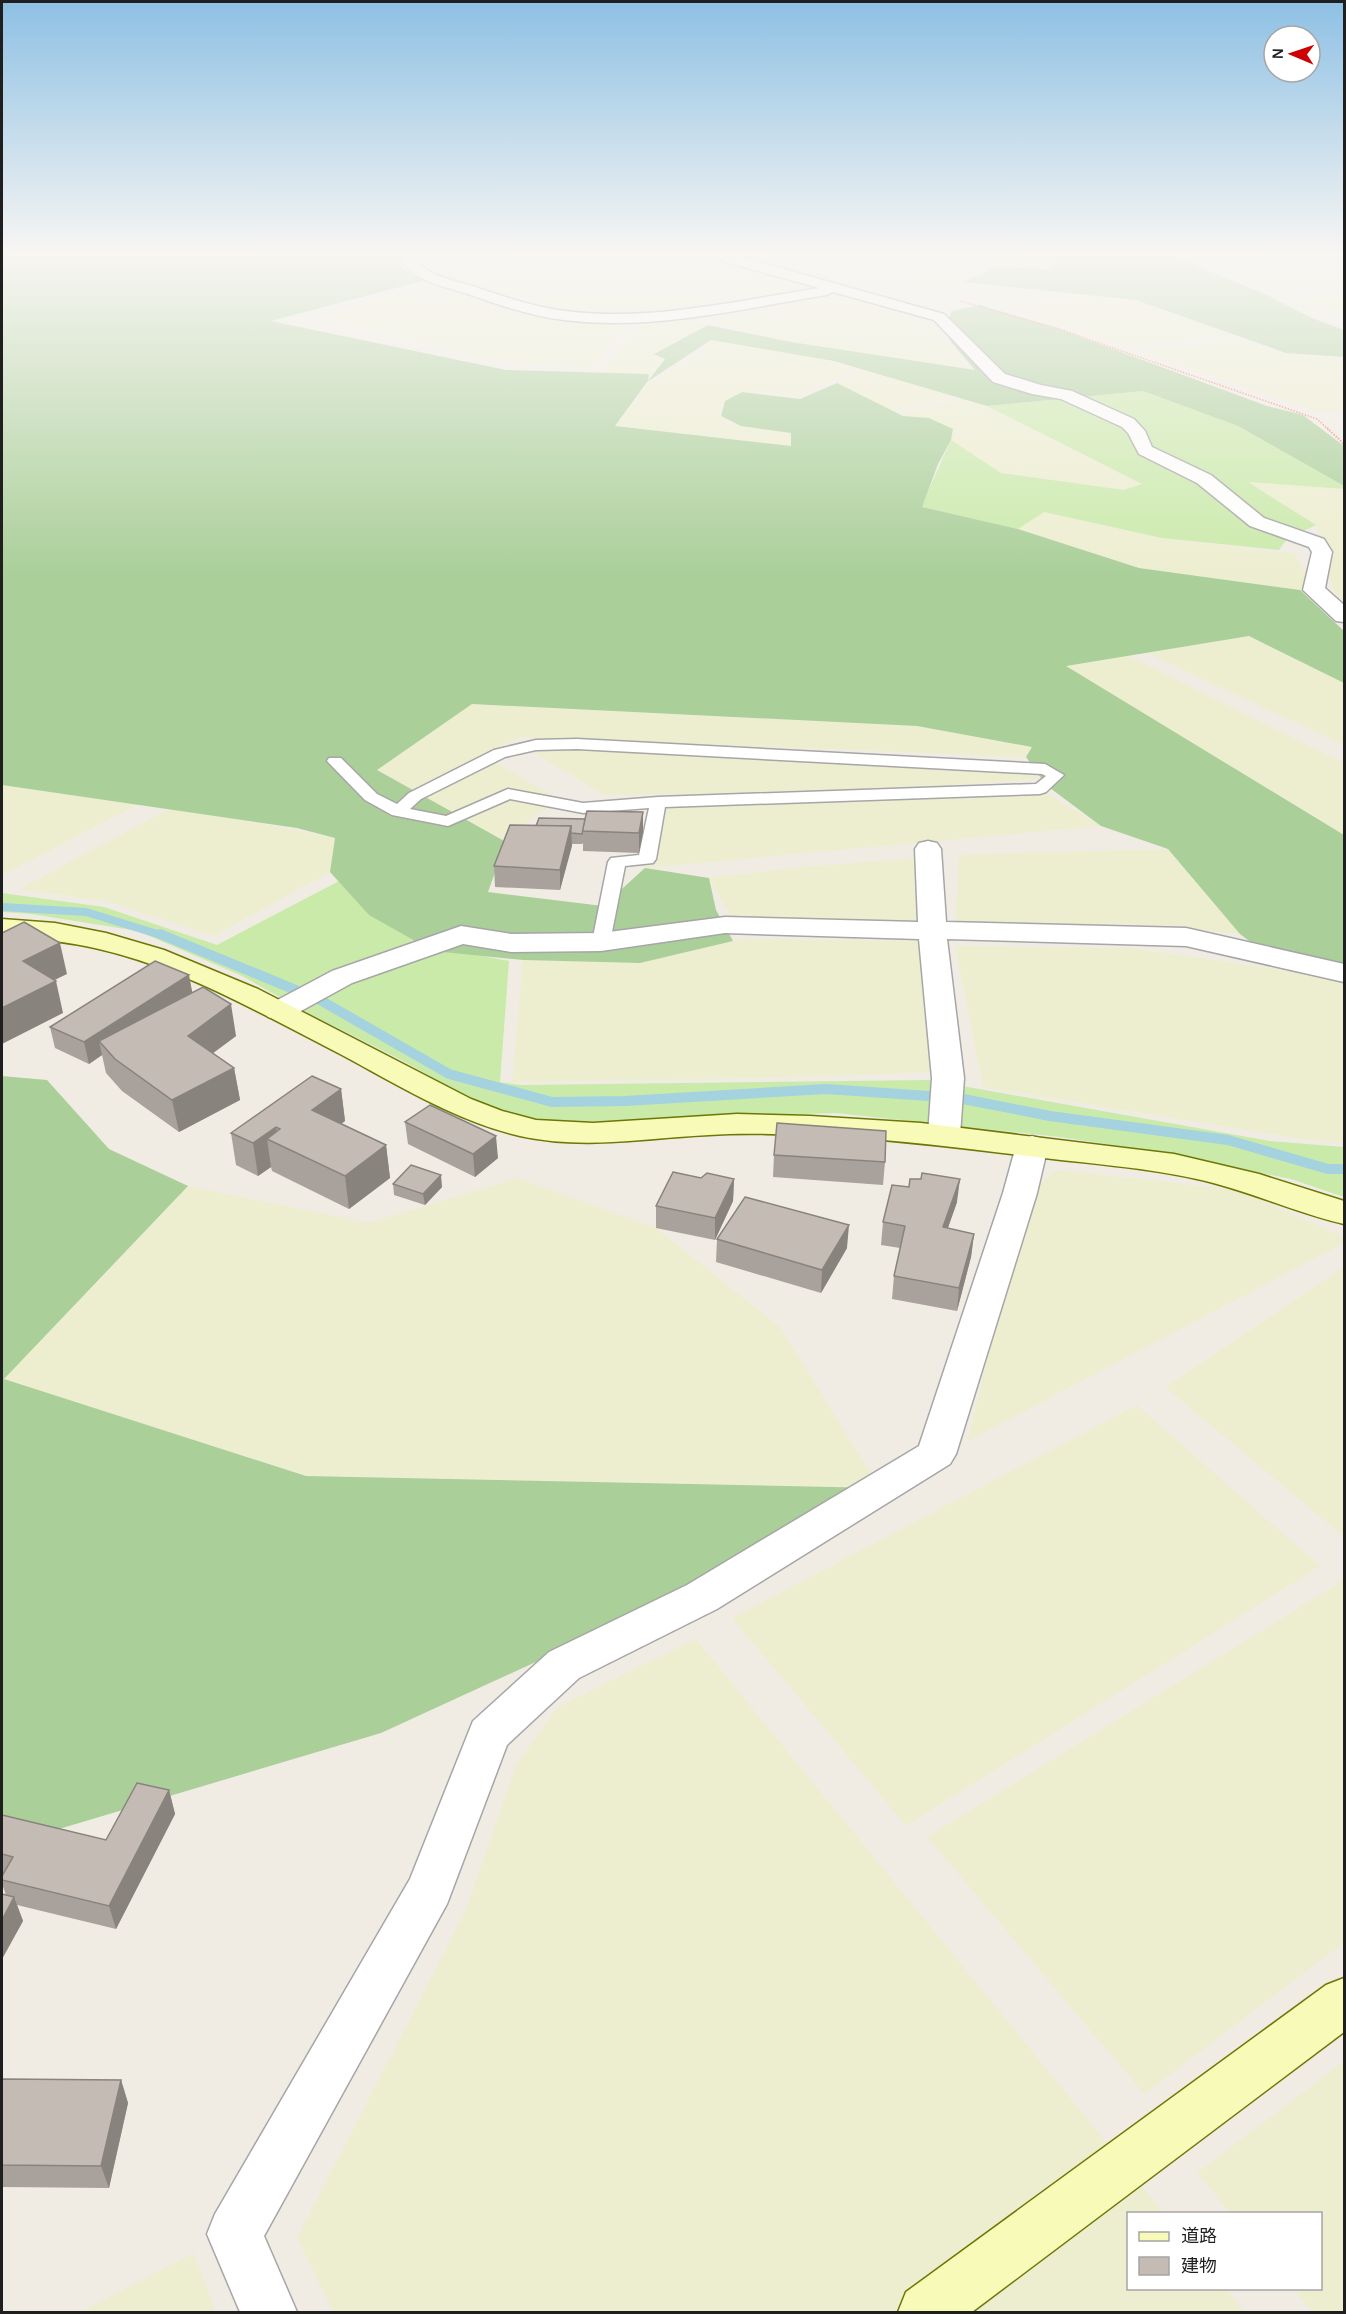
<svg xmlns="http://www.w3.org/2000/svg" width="1346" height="2314" font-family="Karla,'Noto Sans JP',sans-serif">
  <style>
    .farmland { fill: #edeed0 }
    .grass { fill: #caeaaa }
    .forest { fill: #aacf99 }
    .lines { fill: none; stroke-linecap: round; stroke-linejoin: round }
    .stream-far1 { stroke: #a4d2de; stroke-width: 8 }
    .stream { stroke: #a4d2de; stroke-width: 10 }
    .lane-casing { stroke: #a6a6a6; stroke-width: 3 }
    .street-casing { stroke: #a6a6a6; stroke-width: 3 }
    .secondary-casing { stroke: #6d7704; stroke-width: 3 }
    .path-far1 { stroke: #fb776a; stroke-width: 1.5; stroke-dasharray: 1.5 1.5; stroke-linecap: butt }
    .path { stroke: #fb776a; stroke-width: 2; stroke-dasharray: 1.5 1.5; stroke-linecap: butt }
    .lane { fill: #fff; fill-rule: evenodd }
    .street { fill: #fff; fill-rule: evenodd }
    .secondary { fill: #f8fab8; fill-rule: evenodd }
    .wall { fill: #a9a19b }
    .shaded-wall { fill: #89837e }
    .building { fill: #c4bbb4; stroke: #89837e; stroke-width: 1.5 }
  </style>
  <rect width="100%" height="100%" fill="#f0ece4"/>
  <g class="farmland">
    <polygon points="485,252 551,252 619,272 513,299 471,288 417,267"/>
    <polygon points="558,252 651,252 603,265"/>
    <polygon points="666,252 696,252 818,288 732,303 636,314 540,308 519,302 627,272 612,267"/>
    <polygon points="728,252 886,252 880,270 849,276 773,264"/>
    <polygon points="906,252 1050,252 1057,255 1049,269 997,267 953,286 894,272"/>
    <polygon points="1164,252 1296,252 1344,267 1344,284 1267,295"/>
    <polygon points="434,282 557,318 633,320 590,368 493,360 314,315"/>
    <polygon points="991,286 1136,300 1232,336 1123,346 1023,313 970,288"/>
    <polygon points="1344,291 1344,314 1312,318 1284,300"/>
    <polygon points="839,293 938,327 941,335 956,352 964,366 977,370 801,345 724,325 700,313"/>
    <polygon points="684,314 708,325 655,353 665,358 649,374 601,373 646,318"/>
    <polygon points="711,340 817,356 853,371 798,395 742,392 725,401 718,413 729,424 791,433 791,446 615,427 647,385 698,354"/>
    <polygon points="1237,341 1286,353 1344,359 1344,411 1321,413 1138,350"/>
    <polygon points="864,370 957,395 891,413 837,383"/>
    <polygon points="966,397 1020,419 1059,442 1143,484 1124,490 1001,473 951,440 953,429 897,415"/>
    <polygon points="1246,481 1344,489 1344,601 1334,591 1316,525"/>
    <polygon points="1044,512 1162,538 1295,554 1309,582 1300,590 1139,568 1018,529"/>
    <polygon points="1249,636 1344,683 1344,745 1147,653"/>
    <polygon points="1129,656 1344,763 1344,835 1065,666"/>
    <polygon points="472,704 917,726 1032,747 1026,757 520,737 485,756 560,800 516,829 506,842 425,798 490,760 417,793 377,770"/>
    <polygon points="520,744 1025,761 1039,779 836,793 604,795"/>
    <polygon points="2,784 149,799 2,875"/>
    <polygon points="1036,787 1101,826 645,868 658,802"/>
    <polygon points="175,806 335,838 330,872 214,936 105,901 19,889"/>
    <polygon points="1168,849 1240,934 1117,923 955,928 959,855"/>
    <polygon points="918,858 922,929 737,927 709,878 799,867"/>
    <polygon points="743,939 917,941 935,1072 733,1079 512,1082 523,960 640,963"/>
    <polygon points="955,946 1131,948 1289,971 1344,983 1344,1142 1308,1140 983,1087"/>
    <polygon points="1058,1170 1239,1190 1344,1237 1344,1243 968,1441 1024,1195"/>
    <polygon points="518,1178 656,1228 780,1327 880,1488 306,1476 3,1379 188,1186 368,1223"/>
    <polygon points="1344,1267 1344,1537 1165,1387"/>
    <polygon points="1137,1405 1320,1566 906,1826 732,1618"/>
    <polygon points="1344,1580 1344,1943 1144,2094 927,1837"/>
    <polygon points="696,1639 1164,2213 1128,2214 1128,2288 1226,2289 1245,2312 333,2312 297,2238 465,1912 516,1765 558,1707"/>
    <polygon points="1344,2061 1344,2312 1313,2312 1293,2289 1320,2288 1320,2214 1230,2213 1197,2173"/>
    <polygon points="194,2253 216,2312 80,2312"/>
  </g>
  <g class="grass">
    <polygon points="1143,391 1238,426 1344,486 1344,489 1248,482 1316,525 1287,539 1279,550 1162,538 1044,512 1018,529 921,507 951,440 1001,473 1124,490 1142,484 987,406"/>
    <polygon points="339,881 369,915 472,954 509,961 500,1082 521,1085 929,1080 1270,1141 1344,1147 1344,1197 1291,1179 1152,1151 1060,1137 836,1113 554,1123 510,1117 471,1099 403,1061 312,1015 242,976 138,931 31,914 2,912 2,893 104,907 217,945"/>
  </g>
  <g class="forest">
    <polygon points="2,252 395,252 403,269 426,280 271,321 506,370 649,374 648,381 665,359 654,354 708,325 791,342 975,370 951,342 946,332 951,311 980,305 1056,328 1267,406 1303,415 1344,446 1344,486 1238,426 1143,391 987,406 834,361 711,340 647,382 615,426 791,446 791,433 741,426 721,416 725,401 742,392 800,399 837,383 903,416 929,418 953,429 951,440 938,464 922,507 1018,529 1139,568 1300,590 1344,631 1344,683 1249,636 1066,666 1344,835 1344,982 1289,971 1240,934 1168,849 1101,826 1046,785 1026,757 1032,747 917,726 472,704 377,770 506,842 488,892 603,906 645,868 709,878 716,910 733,941 640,963 523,960 433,951 369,915 330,872 335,838 297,828 2,785"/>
    <polygon points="1050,252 1164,252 1267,295 1312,318 1344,330 1344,357 1286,353 1136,300 963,282 997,267 1049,269 1057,255"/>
    <polygon points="2,1076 47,1080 109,1149 188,1186 4,1379 306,1476 880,1488 775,1552 381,1733 2,1846"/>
  </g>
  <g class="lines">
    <polyline class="stream-far1" points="2,907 86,912 164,936"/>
    <polyline class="stream" points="160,934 320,1000 449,1074 552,1102 625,1101 826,1089 958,1098 1050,1116 1228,1140 1328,1169 1344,1169"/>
    <g class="lane-casing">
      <path id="lane" d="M 577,739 L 1045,764 L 1064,775 L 1046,792 L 1040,794 L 665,807 L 656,859 L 653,863 L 625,866 L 610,942 L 607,946 L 595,946 L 592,942 L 608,862 L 611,858 L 639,855 L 649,808 L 583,813 L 510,799 L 448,826 L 392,815 L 365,800 L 327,761 L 329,758 L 341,758 L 377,794 L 397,804 L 409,793 L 494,750 L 536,740 ZM 577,749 L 1042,774 L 1046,776 L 1036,784 L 658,797 L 583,803 L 508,789 L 446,816 L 410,809 L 421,799 L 505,757 L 536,750 Z"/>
    </g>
    <g class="street-casing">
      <g id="street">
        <path d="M 396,252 L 410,252 C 422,275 449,279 472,286 C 502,296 533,307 565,311 C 649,322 736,301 819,288 L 701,255 L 699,252 L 723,252 L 944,314 L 1005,374 L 1041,385 L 1072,391 L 1134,419 L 1145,431 L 1152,447 L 1211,475 L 1264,518 L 1324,539 L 1332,552 L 1325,588 L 1344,605 L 1344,622 L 1336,621 L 1303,590 L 1312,552 L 1309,547 L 1250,526 L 1197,483 L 1139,454 L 1128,433 L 1122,427 L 1061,399 L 1032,394 L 993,382 L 934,320 L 833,292 L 826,295 C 741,309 651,331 564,320 C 531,316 499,305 468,294 C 439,285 411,281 396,252 Z"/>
        <polygon points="928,841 937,843 941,849 946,922 1186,928 1344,964 1344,982 1186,946 947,939 964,1078 960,1135 956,1142 944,1145 932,1142 928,1135 932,1078 919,939 725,933 601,951 511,952 463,944 352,983 290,1017 279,1020 268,1017 264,1011 268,1005 332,971 461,926 511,934 601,933 725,917 918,922 915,849 919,843"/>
        <polygon points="1032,1136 1044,1139 1048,1146 1037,1193 956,1454 950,1464 717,1609 579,1678 507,1745 447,1904 264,2236 297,2312 240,2312 207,2234 215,2214 410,1879 473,1721 549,1652 687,1585 919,1446 1003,1193 1016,1146 1020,1139"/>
      </g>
    </g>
    <g class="secondary-casing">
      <g id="secondary">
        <path d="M 2,919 L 55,923 L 106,933 L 164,950 L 258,989 L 471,1099 L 502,1111 L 536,1120 L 593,1123 L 737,1114 L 810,1116 L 921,1123 L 1174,1154 L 1259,1174 L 1344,1201 L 1344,1224 C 1295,1213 1248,1190 1197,1179 C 1147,1168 1095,1164 1044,1158 C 977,1150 910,1141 842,1137 C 798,1135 753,1132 709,1135 C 646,1138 583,1150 520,1136 C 456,1121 400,1086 342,1055 C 264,1015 185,969 99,949 C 66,941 34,939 2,935 Z"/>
        <polygon points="1344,1978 1344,2032 972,2312 898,2312 906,2292 1326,1985"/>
      </g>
    </g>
    <polyline class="path-far1" points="960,301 1056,328 1317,419 1329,430"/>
    <polyline class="path" points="1327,428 1344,444"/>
    <use href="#lane" class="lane"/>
    <use href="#street" class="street"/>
    <use href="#secondary" class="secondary"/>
  </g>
  <g class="wall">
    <polygon points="643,812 643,832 639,853 583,851 583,843 582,844 572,844 560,890 495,887 494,866 536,826"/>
    <polygon points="192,992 236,1036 213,1053 234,1068 240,1100 179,1132 122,1091 106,1073 102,1055 89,1064 55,1048 50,1027"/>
    <polygon points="341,1089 345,1121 341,1124 386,1145 390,1178 349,1209 272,1171 271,1167 258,1176 236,1165 231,1133"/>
    <polygon points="405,1122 498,1158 475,1177 408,1144"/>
    <polygon points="774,1155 885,1162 883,1185 773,1177"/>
    <polygon points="701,1178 734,1179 733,1201 715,1240 656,1228 656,1206"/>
    <polygon points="393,1184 442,1187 425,1205 394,1195"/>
    <polygon points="909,1187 957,1202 948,1228 974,1234 971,1257 957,1311 892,1299 894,1276 900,1248 881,1245 883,1222"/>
    <polygon points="717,1239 847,1248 821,1293 716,1262"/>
    <polygon points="169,1790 175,1814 116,1929 17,1905 23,1921 2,1959 2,1894 6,1895 2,1884 2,1815 106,1840"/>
    <polygon points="2,2079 121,2080 128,2103 109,2188 2,2187"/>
  </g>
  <g class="shaded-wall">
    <polygon points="643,812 643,832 639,853 639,833"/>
    <polygon points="571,826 572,846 560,890 560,870"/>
    <polygon points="60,943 67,974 30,992 23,961"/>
    <polygon points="189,975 193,996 99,1041 102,1055 89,1064 84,1042"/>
    <polygon points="56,981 63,1013 2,1044 2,1008"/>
    <polygon points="231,1004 236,1036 193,1068 188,1036"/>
    <polygon points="234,1068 240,1100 179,1132 172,1100"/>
    <polygon points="341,1089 345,1121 316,1143 312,1110"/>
    <polygon points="276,1127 279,1144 267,1139 271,1167 258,1176 253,1143"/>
    <polygon points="496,1136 498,1158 475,1177 473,1154"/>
    <polygon points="386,1145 390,1178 349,1209 345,1176"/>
    <polygon points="441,1175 442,1187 425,1205 423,1194"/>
    <polygon points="734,1179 733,1201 715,1240 715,1218"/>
    <polygon points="960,1179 957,1202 940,1250 943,1227"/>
    <polygon points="849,1225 847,1248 821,1293 822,1270"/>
    <polygon points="974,1234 971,1257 957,1311 959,1288"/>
    <polygon points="169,1790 175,1814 116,1929 109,1906"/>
    <polygon points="14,1897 23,1921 2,1959 2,1920"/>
    <polygon points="121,2080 128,2103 109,2188 101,2166"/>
  </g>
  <g class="building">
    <polygon points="587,811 643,812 639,833 582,831"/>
    <polygon points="539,818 585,819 582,834 571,833 571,826 536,826"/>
    <polygon points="510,825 571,826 560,870 494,866"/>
    <polygon points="24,922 60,943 23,961 56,981 2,1008 2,933"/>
    <polygon points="155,961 189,975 84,1042 50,1027"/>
    <polygon points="203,987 231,1004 188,1036 234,1068 172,1100 115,1059 99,1041"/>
    <polygon points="312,1076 341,1089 312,1110 386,1145 345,1176 267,1139 280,1129 276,1127 253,1143 231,1133"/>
    <polygon points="430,1105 496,1136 473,1154 405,1122"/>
    <polygon points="777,1123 886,1131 885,1162 774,1155"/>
    <polygon points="411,1165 441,1175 423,1194 393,1184"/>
    <polygon points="673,1172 701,1178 707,1173 734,1179 715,1218 656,1206"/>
    <polygon points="922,1173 960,1179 943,1227 974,1234 959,1288 894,1276 905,1226 883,1222 892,1185 909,1187 910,1179 921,1179"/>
    <polygon points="745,1197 849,1225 822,1270 717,1239"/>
    <polygon points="137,1783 169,1790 109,1906 2,1880 2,1876 13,1857 2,1854 2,1815 106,1840"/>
    <polygon points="2,1894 14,1897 2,1920"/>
    <polygon points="2,2079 121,2080 101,2166 2,2165"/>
  </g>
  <linearGradient id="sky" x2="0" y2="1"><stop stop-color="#8dc0e4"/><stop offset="0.44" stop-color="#f8f6f3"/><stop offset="1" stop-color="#f8f6f3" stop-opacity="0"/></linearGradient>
  <rect width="1346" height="576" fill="url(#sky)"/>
  <rect width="1346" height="2314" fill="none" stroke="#1f1f1f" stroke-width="6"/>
  <rect x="1127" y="2212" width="195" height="78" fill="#ffffff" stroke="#a5a5a5" stroke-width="1.5"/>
  <rect x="1139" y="2232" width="30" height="9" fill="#f8fab8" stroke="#a5a5a5" stroke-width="1.5"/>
  <text x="1181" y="2242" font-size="18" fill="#1f1f1f">道路</text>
  <rect x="1139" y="2257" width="30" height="18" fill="#c4bbb4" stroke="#a5a5a5" stroke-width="1.5"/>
  <text x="1181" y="2272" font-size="18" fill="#1f1f1f">建物</text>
  <g transform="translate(1292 54) rotate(272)"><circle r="28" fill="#ffffff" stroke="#a5a5a5" stroke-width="1.5"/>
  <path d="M0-4.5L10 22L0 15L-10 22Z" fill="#cd0003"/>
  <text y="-9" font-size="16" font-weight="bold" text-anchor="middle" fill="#1f1f1f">N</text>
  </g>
</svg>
